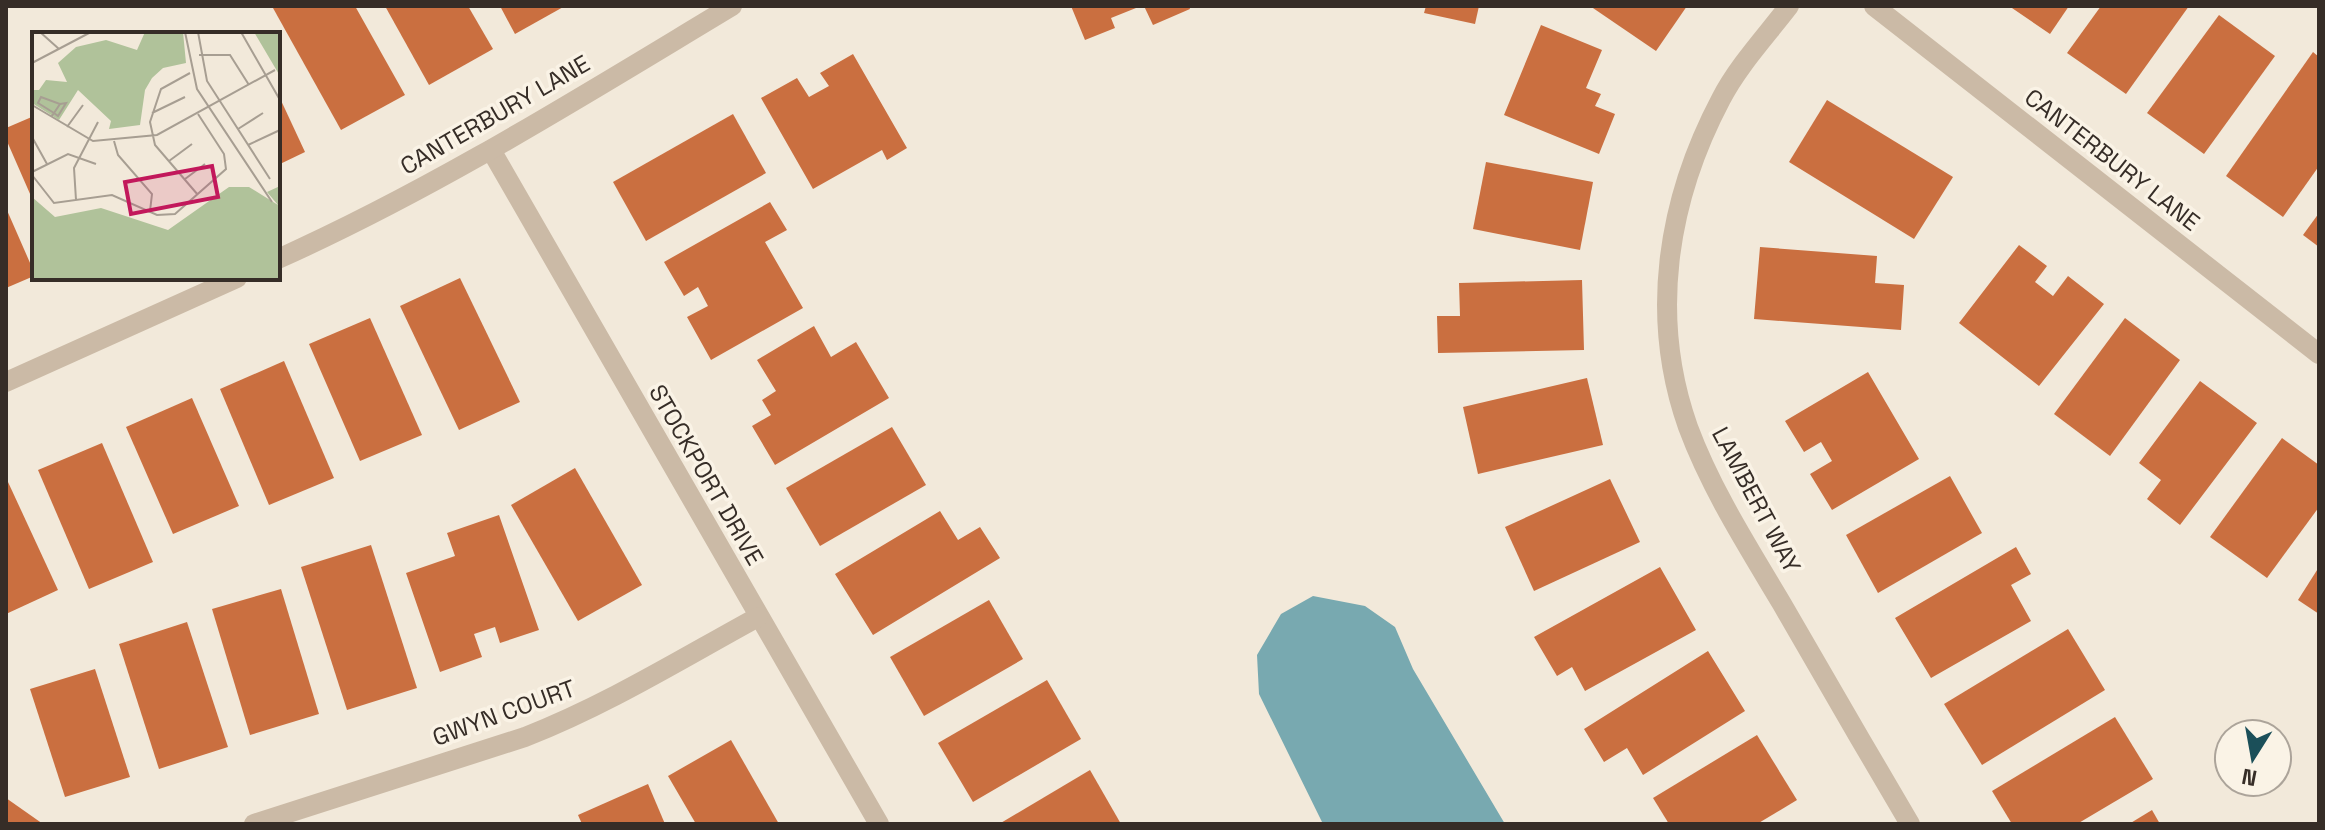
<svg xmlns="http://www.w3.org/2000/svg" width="2325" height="830" font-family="'Space Grotesk',sans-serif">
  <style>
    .water { fill: #78a9b0 }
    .building { fill: #ca6f40 }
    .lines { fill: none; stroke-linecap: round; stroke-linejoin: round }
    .minor { stroke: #cbbaa6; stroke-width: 20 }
    .labels { text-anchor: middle; stroke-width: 7; stroke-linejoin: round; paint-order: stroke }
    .street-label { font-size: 24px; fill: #362d27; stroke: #faf3e6 }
    .inset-road { fill: none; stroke: #a79e92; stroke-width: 2 }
    .view { fill: #c2185b; fill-opacity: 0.15; stroke: #c2185b; stroke-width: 4 }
    .inset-edge { fill: none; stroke: #362d27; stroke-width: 4 }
  </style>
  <rect width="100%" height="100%" fill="#f2e9da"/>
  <polygon class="water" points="1313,596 1365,606 1395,627 1413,669 1505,824 1323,824 1259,694 1257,655 1281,614"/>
  <g class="building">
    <polygon points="276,6 355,6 405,95 341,130 273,8"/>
    <polygon points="385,6 468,6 493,49 429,85"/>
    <polygon points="500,6 565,6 515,34"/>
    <polygon points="1071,6 1141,6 1111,18 1115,28 1085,40"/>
    <polygon points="1144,6 1189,6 1190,9 1153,25"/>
    <polygon points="1426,6 1479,6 1475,24 1424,13"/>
    <polygon points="1590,6 1687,6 1656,51"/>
    <polygon points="2009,6 2069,6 2050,34"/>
    <polygon points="2101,6 2189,6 2126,94 2067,53"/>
    <polygon points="2219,15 2275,56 2204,154 2147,113"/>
    <polygon points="1541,25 1602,50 1586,88 1601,94 1595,106 1615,114 1599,154 1504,115"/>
    <polygon points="2313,52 2319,57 2319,166 2283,217 2226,176"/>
    <polygon points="853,54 907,148 887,160 882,150 813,189 761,98 797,78 809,97 829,86 820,73"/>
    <polygon points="278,94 305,152 278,165"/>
    <polygon points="1827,100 1953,177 1914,239 1789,162"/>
    <polygon points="733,114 766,173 646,241 613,182"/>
    <polygon points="34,116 34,203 6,139 6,128"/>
    <polygon points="1486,162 1593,182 1580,250 1473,229"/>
    <polygon points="770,202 787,230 765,242 803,308 711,360 687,317 708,306 698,287 684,296 664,262"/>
    <polygon points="6,208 34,272 34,276 6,288"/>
    <polygon points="2319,213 2319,247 2303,235"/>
    <polygon points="2019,245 2047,266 2035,282 2053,296 2068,276 2104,304 2039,386 1959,323"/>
    <polygon points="1760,247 1877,256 1875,283 1904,285 1901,330 1754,319"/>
    <polygon points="460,278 520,402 459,430 400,306"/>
    <polygon points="1582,280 1584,350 1438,353 1437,316 1460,316 1459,283"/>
    <polygon points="370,318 422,435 360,461 309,344"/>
    <polygon points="2125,318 2180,360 2110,456 2054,414"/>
    <polygon points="814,326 831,357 856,342 889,398 775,465 752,426 771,415 762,400 776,391 757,360"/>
    <polygon points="284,361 334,478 269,505 220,389"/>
    <polygon points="1868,372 1919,459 1832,510 1810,474 1832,461 1821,442 1804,452 1785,421"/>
    <polygon points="1587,378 1603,445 1478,474 1463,407"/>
    <polygon points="2200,381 2257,423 2180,525 2147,499 2161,480 2139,463"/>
    <polygon points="192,398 239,506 173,534 126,427"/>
    <polygon points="892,427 926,485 820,546 786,488"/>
    <polygon points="2282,438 2319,465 2319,507 2267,578 2210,537"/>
    <polygon points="102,443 153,562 89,589 38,470"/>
    <polygon points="575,468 642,585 578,621 511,505"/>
    <polygon points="1950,476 1982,533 1878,593 1846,535"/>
    <polygon points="1610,479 1640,542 1534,591 1505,527"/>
    <polygon points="8,482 58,590 6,614 6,483"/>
    <polygon points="940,511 958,540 980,527 1000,558 873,635 835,574"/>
    <polygon points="499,515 539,630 500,643 495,627 474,634 482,657 440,672 406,573 455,556 447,533"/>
    <polygon points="371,545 417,688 347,710 301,567"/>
    <polygon points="2016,547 2031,574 2011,585 2031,621 1931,678 1895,618"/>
    <polygon points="1660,567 1696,630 1585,691 1572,667 1557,676 1534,637"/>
    <polygon points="2319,567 2319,614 2298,600"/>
    <polygon points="281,589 319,714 250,735 212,609"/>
    <polygon points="989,600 1023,659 924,716 890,657"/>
    <polygon points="187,622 228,747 159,769 119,644"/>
    <polygon points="2068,629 2105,690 1982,765 1944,704"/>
    <polygon points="1708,651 1745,711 1643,775 1627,748 1604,762 1584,729"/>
    <polygon points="95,669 130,777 65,797 30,689"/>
    <polygon points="1047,680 1081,739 973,802 938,743"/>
    <polygon points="2115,717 2153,779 2077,824 2012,824 1992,791"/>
    <polygon points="1757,735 1797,800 1757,824 1669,824 1653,798"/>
    <polygon points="731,740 779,824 696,824 668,776"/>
    <polygon points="1090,770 1121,824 999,824"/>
    <polygon points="648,784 665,824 582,824 578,815"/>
    <polygon points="6,798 43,824 6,824"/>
    <polygon points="2152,810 2160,824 2129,824"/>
  </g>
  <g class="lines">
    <g class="minor">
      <path d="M 1789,6 C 1766,36 1738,66 1721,99 C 1667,201 1649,317 1688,427 C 1711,489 1748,547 1782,604 C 1824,677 1867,751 1910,824"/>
      <polyline points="1874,6 2319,354"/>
      <polyline points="491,150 879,824"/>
      <path d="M 278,259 C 436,188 584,95 732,6"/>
      <polyline points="6,382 237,278"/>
      <path d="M 254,824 L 525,737 C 607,705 681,659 758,617"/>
    </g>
  </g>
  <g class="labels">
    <g class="street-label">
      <text transform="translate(495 115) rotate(-30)" y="8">CANTERBURY LANE</text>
      <text transform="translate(2112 160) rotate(38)" y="8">CANTERBURY LANE</text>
      <text transform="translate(706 475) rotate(60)" y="8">STOCKPORT DRIVE</text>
      <text transform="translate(1756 500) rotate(62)" y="8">LAMBERT WAY</text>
      <text transform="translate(504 713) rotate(-20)" y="8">GWYN COURT</text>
    </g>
  </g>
  <g transform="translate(32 32)">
    <rect width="248" height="248" fill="#f2e9da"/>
    <path d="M 113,0 L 151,0 L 154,31 L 131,36 L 120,46 L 113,58 L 108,93 L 77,97 L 79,89 L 46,58 L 27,88 L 0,71 L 0,58 L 7,58 L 14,48 L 35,50 L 26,31 L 44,15 L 74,8 L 105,18 ZM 222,0 L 248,0 L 248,44 ZM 248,154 L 248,248 L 0,248 L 0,165 L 23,185 L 69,176 L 136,198 L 197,155 L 217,155 L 246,173 L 235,160 Z" fill="#b0c29a"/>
    <path class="inset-road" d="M 8,0 L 27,17M 153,0 L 165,57 L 240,170M 166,0 L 175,49 L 238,147M 209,0 L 248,68M 167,23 L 198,23 L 217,53M 0,31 L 59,0M 158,41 L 129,57 L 118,90 L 123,113 L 166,163M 0,73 L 61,109 L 125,103 L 243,38M 120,81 L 153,65M 19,85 L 22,81 L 28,72 L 9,65 L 6,71 L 22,81 L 26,84 L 34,71 L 28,72M 35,95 L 51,73M 206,97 L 231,81M 0,105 L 15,132M 82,109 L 86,123 L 120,162 L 118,179M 216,113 L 248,98M 137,129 L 160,112M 0,140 L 36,122 L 64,132M 0,143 L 22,171 L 80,163 L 125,183 L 143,182 L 194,137 L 192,122 L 166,82M 153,147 L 173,132M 44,168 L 42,136 L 66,90"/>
    <path class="view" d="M 180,134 L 186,165 L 99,182 L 93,150 Z"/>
    <rect width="248" height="248" class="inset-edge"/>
  </g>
  <rect width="2325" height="830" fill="none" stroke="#362d27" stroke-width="16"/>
  <g transform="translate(2253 758) rotate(191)"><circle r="38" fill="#faf3e6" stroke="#aca49a" stroke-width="2"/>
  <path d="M0-6L14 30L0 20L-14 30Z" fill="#1b4f59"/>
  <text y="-12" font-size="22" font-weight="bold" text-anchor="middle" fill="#362d27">N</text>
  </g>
</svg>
